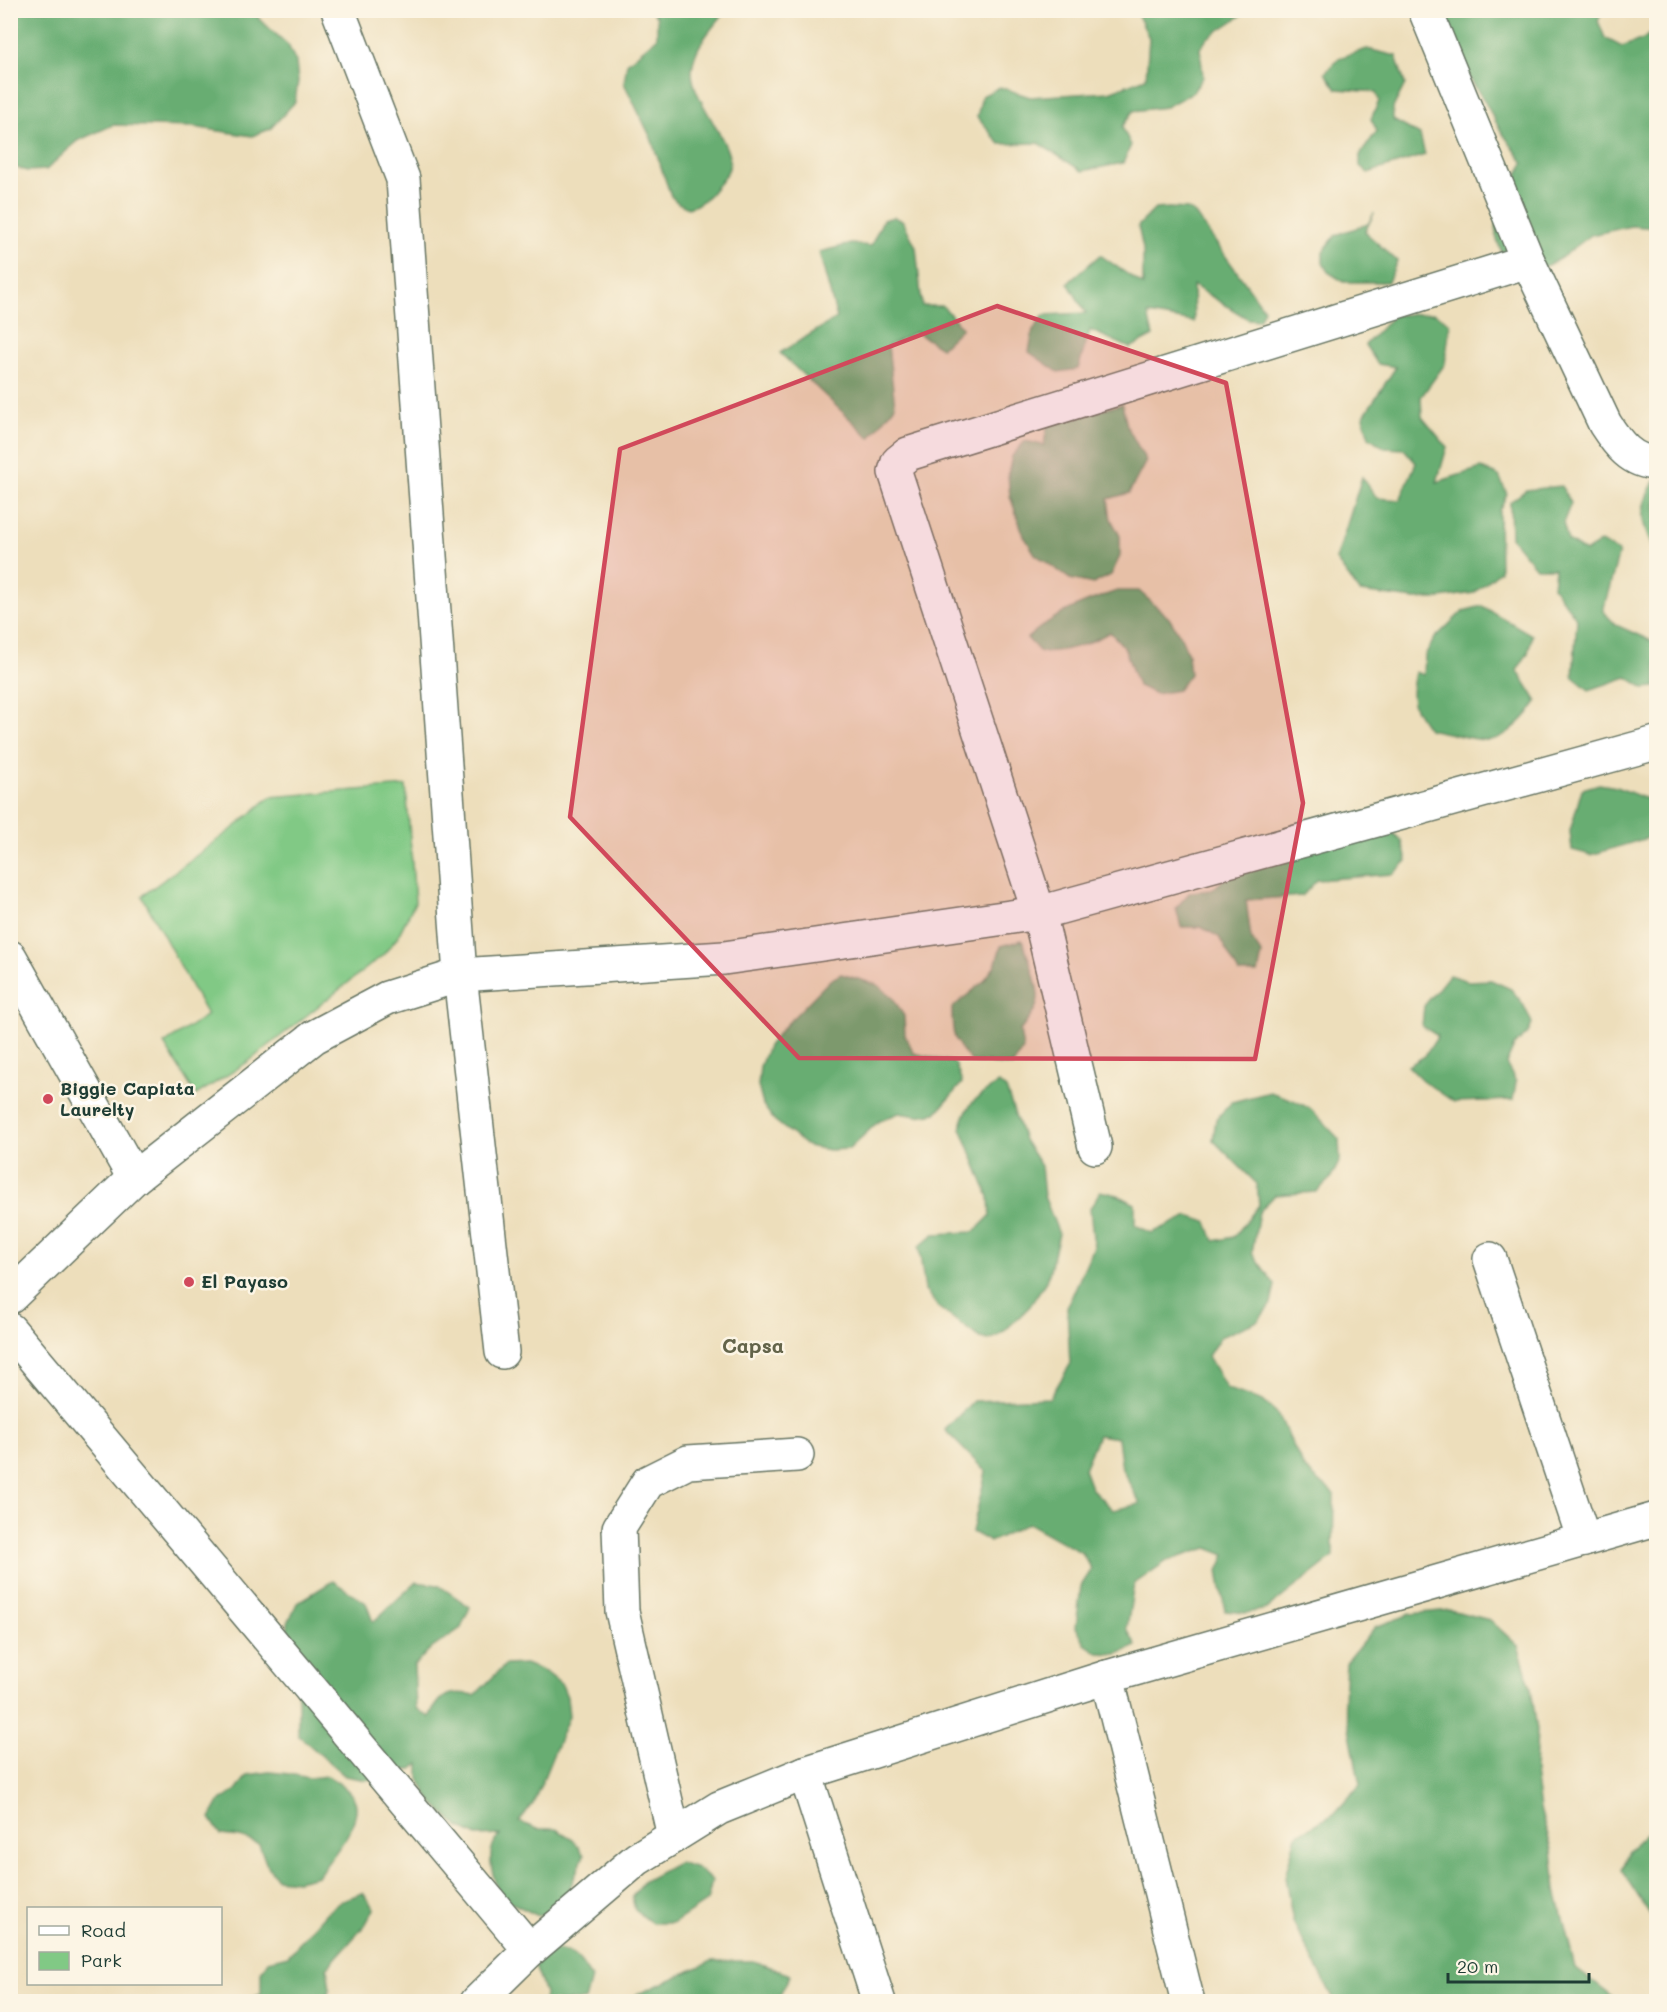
<svg xmlns="http://www.w3.org/2000/svg" width="1667" height="2012" font-family="Mali,sans-serif">
  <style>
    .green { fill: #81c985; stroke: #50835c; stroke-width: 1.5 }
    .forest { fill: #68ad72; stroke: #447553; stroke-width: 1.5; fill-rule: evenodd }
    .lines { fill: none; stroke-linecap: round; stroke-linejoin: round }
    .minor-casing { stroke: #677563; stroke-width: 36 }
    .tertiary-casing { stroke: #677563; stroke-width: 36 }
    .minor { stroke: #fff; stroke-width: 33 }
    .tertiary { stroke: #fff; stroke-width: 33 }
    .marked { fill: #d1495b; fill-opacity: 0.2; stroke: #d1495b; stroke-width: 4.5; stroke-linejoin: round }
    .poi-dot { fill: #d1495b; stroke: #fcf5e5; stroke-width: 2 }
    .labels { text-anchor: middle; stroke-width: 5; stroke-linejoin: round; paint-order: stroke }
    .poi-label { font-size: 18px; font-weight: bold; fill: #1f3d34; stroke: #fcf5e5; text-anchor: start }
    .neighbourhood-label { font-size: 20px; font-weight: bold; fill: #63644a; stroke: #fcf5e5 }
  </style>
  <rect width="100%" height="100%" fill="#fcf5e5"/>
  <filter id="ink" filterUnits="userSpaceOnUse"><feTurbulence type="fractalNoise" baseFrequency=".0167" numOctaves="2"/><feDisplacementMap in="SourceGraphic" scale="12" xChannelSelector="R" yChannelSelector="G"/><feConvolveMatrix kernelMatrix="1 2 1 2 8 2 1 2 1" color-interpolation-filters="sRGB"/></filter>
  <filter id="wash" filterUnits="userSpaceOnUse"><feTurbulence type="fractalNoise" baseFrequency=".008" numOctaves="4" result="noise"/><feDisplacementMap in="SourceGraphic" scale="24" xChannelSelector="R" yChannelSelector="G"/><feGaussianBlur stdDeviation="1.35" result="paint"/><feColorMatrix in="noise" values="0 0 0 0 0 0 0 0 0 0 0 0 0 0 0 0 0 1.4 0 .05"/><feComposite in="paint" operator="in"/></filter>
  <g filter="url(#wash)">
    <rect width="100%" height="100%" fill="#eddebb"/>
    <polygon class="green" points="406,786 415,902 397,938 383,955 248,1062 196,1095 164,1044 207,1015 142,896 235,827 270,797"/>
    <g class="forest">
      <polygon points="11,10 260,11 258,18 288,45 296,62 298,81 295,102 270,129 252,136 193,127 113,125 77,141 46,170 27,171 11,166"/>
      <path d="M 652,11 L 726,11 C 712,28 694,46 692,70 C 690,99 736,145 729,168 C 727,175 721,181 716,187 C 709,197 700,205 688,208 L 678,203 L 671,196 L 651,138 L 624,83 L 627,63 L 657,38 L 657,18 Z"/>
      <polygon points="1136,11 1248,11 1206,39 1200,48 1203,77 1193,92 1166,107 1133,111 1122,127 1131,145 1123,163 1082,171 1038,143 1000,144 977,117 982,96 1000,87 1030,97 1109,92 1146,78 1149,38"/>
      <path d="M 1430,11 L 1603,11 L 1598,21 L 1605,38 L 1622,47 L 1643,39 L 1656,30 L 1656,228 L 1631,226 L 1591,235 L 1558,260 L 1541,268 L 1504,258 C 1502,252 1499,246 1497,240 C 1491,216 1513,183 1524,163 L 1501,131 L 1482,97 L 1449,47 Z"/>
      <polygon points="1367,49 1396,56 1405,84 1393,108 1393,120 1420,135 1425,155 1368,173 1360,166 1360,155 1377,131 1371,119 1379,101 1376,92 1337,89 1325,73 1339,58"/>
      <polygon points="1169,208 1188,209 1195,214 1264,309 1259,320 1248,319 1193,285 1194,322 1148,314 1153,336 1130,348 1090,330 1078,369 1058,372 1029,352 1033,330 1044,315 1086,313 1068,283 1100,255 1143,285 1143,249 1138,226 1155,209"/>
      <polygon points="1374,213 1365,232 1397,261 1388,282 1344,282 1328,272 1323,263 1323,252 1336,235 1368,224"/>
      <polygon points="894,217 903,221 916,247 922,306 943,306 962,328 941,348 916,332 888,346 895,406 870,438 780,353 837,318 819,252 851,244 871,246 883,220"/>
      <polygon points="1435,313 1450,324 1445,364 1421,397 1422,417 1447,447 1437,482 1481,468 1499,476 1507,494 1499,511 1500,571 1474,593 1434,599 1414,599 1360,592 1336,560 1362,477 1377,498 1400,500 1416,463 1404,449 1385,448 1369,437 1363,417 1396,367 1378,364 1365,345 1394,315"/>
      <polygon points="1122,404 1127,426 1146,461 1129,493 1108,499 1111,519 1120,536 1120,556 1111,575 1093,584 1070,579 1035,554 1024,536 1010,496 1008,475 1012,456 1025,441 1044,445 1047,426"/>
      <path d="M 1655,480 L 1656,480 L 1656,555 C 1642,521 1635,515 1655,480 Z"/>
      <polygon points="1561,486 1571,503 1563,523 1568,541 1585,552 1601,542 1619,552 1603,611 1616,625 1656,643 1656,687 1644,688 1627,677 1589,690 1573,677 1577,619 1553,587 1555,568 1536,568 1511,538 1510,502 1526,490"/>
      <path d="M 1117,591 L 1139,591 L 1169,618 L 1181,637 L 1188,654 L 1190,674 L 1178,690 L 1156,694 L 1138,686 L 1124,647 L 1110,632 C 1087,645 1066,652 1040,652 L 1027,638 C 1056,613 1081,603 1117,591 Z"/>
      <path d="M 1482,606 L 1532,635 L 1528,653 L 1517,670 L 1537,702 C 1527,716 1508,738 1490,740 C 1481,742 1440,731 1428,729 C 1411,706 1409,700 1415,672 L 1424,675 L 1425,655 L 1435,638 L 1463,611 Z"/>
      <path d="M 1599,784 L 1617,787 L 1654,802 C 1659,811 1658,828 1654,836 L 1591,855 L 1572,850 L 1570,831 L 1582,789 Z"/>
      <polygon points="1388,829 1402,841 1407,861 1393,874 1317,880 1302,896 1246,900 1251,938 1262,954 1258,973 1239,973 1219,937 1201,927 1181,927 1176,908 1190,892 1212,890 1243,862"/>
      <path d="M 1022,940 C 1027,953 1038,983 1038,997 C 1038,1010 1027,1021 1020,1031 L 1023,1049 L 1012,1066 L 971,1061 C 953,1041 952,1035 952,1008 L 983,982 L 995,966 L 1001,946 Z"/>
      <polygon points="841,974 878,985 893,998 904,1016 905,1035 914,1053 955,1063 962,1083 936,1113 917,1116 899,1113 879,1121 849,1149 829,1150 807,1146 774,1120 763,1105 758,1086 760,1067 768,1046 783,1028 830,980"/>
      <polygon points="1449,975 1468,981 1491,980 1511,989 1523,1004 1532,1023 1528,1033 1514,1046 1506,1064 1516,1082 1513,1100 1454,1102 1422,1080 1408,1066 1425,1056 1438,1036 1422,1026 1424,1006"/>
      <path d="M 999,1083 L 1006,1089 L 1024,1140 L 1041,1166 L 1044,1196 L 1059,1234 L 1048,1278 L 1030,1306 L 1016,1320 L 1000,1335 L 989,1340 L 980,1338 L 939,1308 L 925,1290 L 919,1247 L 934,1234 L 974,1232 L 990,1216 L 989,1197 L 961,1128 C 965,1103 979,1096 999,1083 Z"/>
      <path d="M 1270,1092 L 1293,1100 L 1311,1109 L 1339,1139 L 1340,1160 L 1331,1178 L 1316,1192 L 1275,1195 L 1259,1212 L 1252,1253 L 1275,1285 L 1271,1304 L 1258,1321 L 1220,1337 L 1208,1356 L 1227,1389 L 1263,1401 L 1278,1414 L 1304,1468 L 1334,1494 L 1333,1557 L 1267,1609 L 1246,1613 L 1225,1611 L 1218,1571 L 1225,1555 L 1207,1548 L 1167,1561 L 1134,1584 L 1127,1628 L 1136,1646 L 1118,1654 L 1098,1653 L 1085,1644 L 1076,1627 L 1081,1586 L 1092,1569 L 1082,1553 L 1028,1523 L 990,1542 L 972,1532 L 986,1472 L 945,1430 L 973,1401 L 1050,1398 L 1070,1365 L 1067,1307 L 1094,1247 L 1090,1209 L 1100,1191 L 1118,1195 L 1135,1204 L 1135,1225 L 1152,1233 L 1188,1216 L 1207,1222 L 1214,1241 L 1234,1237 L 1259,1205 L 1257,1184 L 1213,1140 L 1216,1119 L 1232,1102 ZM 1098,1435 L 1118,1438 L 1122,1469 L 1140,1504 L 1113,1510 L 1091,1488 L 1084,1469 Z"/>
      <path d="M 333,1581 L 366,1603 L 373,1622 L 416,1582 L 438,1585 L 470,1607 L 461,1628 L 428,1651 L 414,1666 L 416,1708 L 429,1717 C 441,1694 449,1690 475,1695 L 505,1665 L 526,1664 L 547,1673 L 562,1685 L 567,1697 L 569,1716 L 533,1804 L 519,1822 L 537,1829 L 556,1829 L 573,1839 L 584,1855 L 560,1911 L 538,1916 L 500,1897 C 494,1879 482,1849 501,1835 L 477,1836 L 458,1827 L 429,1798 L 419,1779 L 419,1764 L 412,1769 L 366,1780 L 345,1776 L 298,1735 L 298,1697 L 286,1643 L 288,1623 L 297,1603 Z"/>
      <polygon points="1450,1610 1490,1620 1518,1646 1531,1688 1537,1730 1535,1772 1540,1809 1552,1850 1556,1890 1575,1968 1618,2001 1335,2001 1293,1922 1285,1877 1296,1835 1334,1814 1360,1785 1344,1702 1346,1663 1375,1627 1411,1614"/>
      <path d="M 269,1772 L 290,1774 L 309,1778 L 328,1776 C 338,1783 355,1792 356,1806 C 358,1829 330,1858 318,1876 L 297,1881 L 277,1879 L 266,1863 L 259,1844 L 240,1837 L 221,1835 L 210,1818 L 219,1802 L 236,1790 L 248,1775 Z"/>
      <polygon points="1656,1824 1656,1921 1653,1919 1621,1870 1629,1850"/>
      <polygon points="679,1862 697,1868 712,1881 707,1901 674,1923 652,1923 635,1910 632,1897 644,1881"/>
      <polygon points="363,1893 374,1909 365,1925 327,1968 330,1989 326,2001 245,2001 261,1994 261,1972 268,1961 288,1956 326,1913 343,1900"/>
      <path d="M 544,1948 C 573,1950 576,1954 591,1978 L 585,2001 L 544,2001 L 545,1993 L 535,1966 Z"/>
      <polygon points="712,1961 754,1961 790,1975 777,2001 630,2001 636,1995"/>
    </g>
  </g>
  <g filter="url(#ink)">
    <g class="lines">
      <g class="minor-casing">
        <g id="minor">
          <path d="M 1425,10 L 1528,261 L 1605,424 C 1618,444 1631,462 1656,463"/>
          <polyline points="10,957 134,1178"/>
          <polyline points="460,975 502,1352"/>
          <polyline points="1095,1147 1039,913 895,472 898,462 908,454 1528,261"/>
          <polyline points="1490,1259 1584,1540"/>
          <polyline points="10,1330 530,1950"/>
          <polyline points="1107,1677 1188,2002"/>
          <polyline points="805,1773 879,2002"/>
          <polyline points="674,1836 622,1611 619,1528 648,1482 688,1462 797,1455"/>
          <polyline points="477,2002 530,1950 637,1859 719,1808 805,1773 1107,1677 1656,1519"/>
        </g>
      </g>
      <g class="tertiary-casing">
        <g id="tertiary">
          <polyline points="338,10 403,179 460,975"/>
          <polyline points="10,1297 134,1178 314,1037 387,998 460,975 724,958 1039,913 1656,743"/>
        </g>
      </g>
      <use href="#minor" class="minor"/>
      <use href="#tertiary" class="tertiary"/>
    </g>
  </g>
  <path class="marked" d="M 997,306 L 1226,383 L 1303,803 L 1255,1059 L 799,1058 L 570,817 L 620,449 Z"/>
  <g class="poi-dot">
    <circle cx="48" cy="1099" r="6"/>
    <circle cx="189" cy="1282" r="6"/>
  </g>
  <g class="labels">
    <g class="poi-label">
      <text x="60" y="1095">Biggie Capiata<tspan x="60" dy="21">Laurelty</tspan></text>
      <text x="201" y="1288">El Payaso</text>
    </g>
    <g class="neighbourhood-label">
      <text x="753" y="1353">Capsa</text>
    </g>
  </g>
  <rect width="1667" height="2012" fill="none" stroke="#fcf5e5" stroke-width="36"/>
  <rect x="27" y="1907" width="195" height="78" fill="#fcf5e5" stroke="#a4ab9e" stroke-width="1.5"/>
  <rect x="39" y="1926" width="30" height="9" fill="#ffffff" stroke="#a4ab9e" stroke-width="1.5"/>
  <text x="81" y="1937" font-size="18" fill="#1f3d34">Road</text>
  <rect x="39" y="1952" width="30" height="18" fill="#81c985" stroke="#a4ab9e" stroke-width="1.5"/>
  <text x="81" y="1967" font-size="18" fill="#1f3d34">Park</text>
  <path d="M1448 1973v9h141v-9" fill="none" stroke="#1f3d34" stroke-width="3"/>
  <text x="1457" y="1973" font-size="18" fill="#1f3d34" stroke="#fcf5e5" stroke-width="4.5" paint-order="stroke">20 m</text>
</svg>
